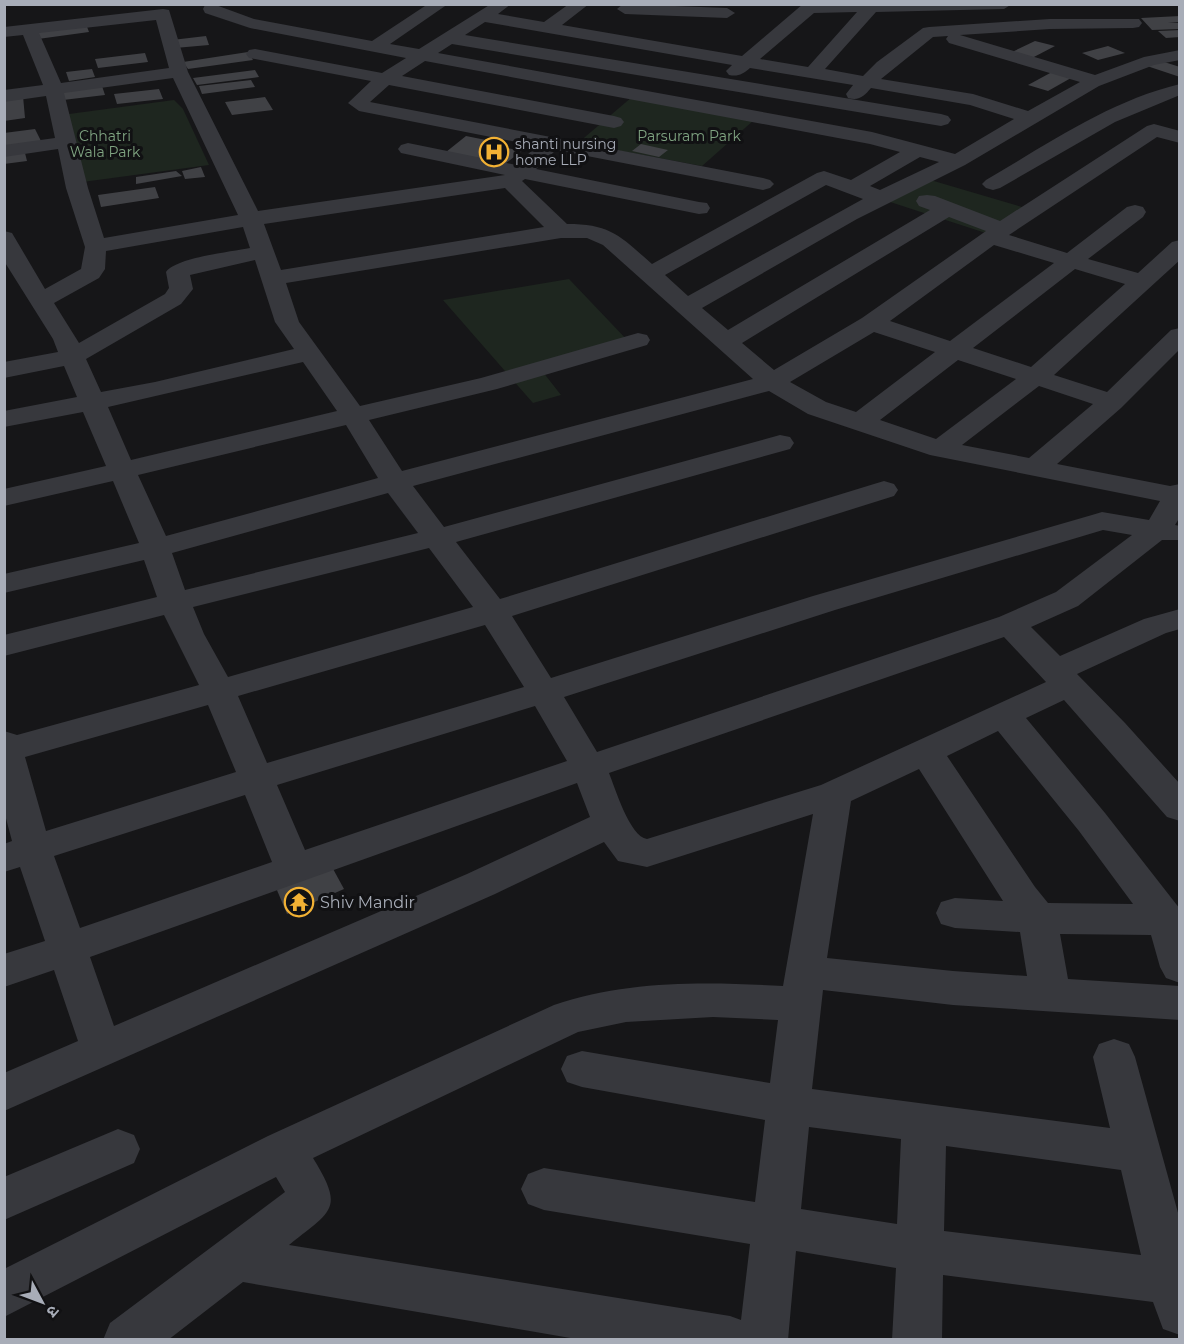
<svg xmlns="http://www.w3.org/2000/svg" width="1184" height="1344" font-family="Montserrat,'Noto Sans Devanagari',sans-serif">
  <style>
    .green { fill: #1e261f }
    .building { fill: #404145 }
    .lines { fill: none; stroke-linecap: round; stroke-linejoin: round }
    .minor { fill: #37383d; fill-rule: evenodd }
    .labels { text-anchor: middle; stroke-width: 6; stroke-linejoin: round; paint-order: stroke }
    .far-park-label { font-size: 14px; fill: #7fa381; stroke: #111113 }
    .far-poi-label { font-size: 14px; fill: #a8adb8; stroke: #111113; text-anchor: start }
    .poi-label { font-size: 16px; fill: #a8adb8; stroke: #111113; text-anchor: start }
  </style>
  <rect width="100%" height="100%" fill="#161618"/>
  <g class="green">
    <polygon points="632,97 754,120 702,166 578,143"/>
    <polygon points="174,100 183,109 209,165 75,183 54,116"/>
    <polygon points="927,179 1036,211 1001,238 884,200"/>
    <polygon points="569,279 629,342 539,367 561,395 533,403 443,300"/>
  </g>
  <g class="building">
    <polygon points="1180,16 1180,22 1168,23 1180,23 1180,29 1152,30 1141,18"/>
    <polygon points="86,24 89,32 38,39 35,30"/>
    <polygon points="1180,30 1180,37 1166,38 1158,31"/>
    <polygon points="206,36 209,45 175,48 172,40"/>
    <polygon points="1035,41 1055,46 1032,58 1012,52"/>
    <polygon points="1108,46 1125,53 1098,60 1082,53"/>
    <polygon points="248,52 253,60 188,69 183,62"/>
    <polygon points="145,53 148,62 98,68 95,59"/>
    <polygon points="1161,61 1180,67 1180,77 1147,66"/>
    <polygon points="92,69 95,77 69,81 66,72"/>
    <polygon points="255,70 259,77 197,85 193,78"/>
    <polygon points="1052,72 1071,78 1048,91 1028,85"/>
    <polygon points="251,80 255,87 202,94 199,86"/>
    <polygon points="102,86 105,95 63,100 61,91"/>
    <polygon points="159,89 163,99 117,104 114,94"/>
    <polygon points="23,96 25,118 4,121 4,98"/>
    <polygon points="265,97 273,110 232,115 225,102"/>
    <polygon points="35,129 41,141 4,146 4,133"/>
    <polygon points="466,136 496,142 491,145 522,151 506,163 446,152"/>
    <polygon points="641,144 668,150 659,157 632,151"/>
    <polygon points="25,153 27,161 4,164 4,156"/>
    <polygon points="201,167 205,177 185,179 182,171"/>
    <polygon points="176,171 182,176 136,184 136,177"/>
    <polygon points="155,187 159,198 101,207 98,195"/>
    <polygon points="332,867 344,889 287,914 274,883"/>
  </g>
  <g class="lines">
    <g class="minor">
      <path d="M 213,4 L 254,19 L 372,41 L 428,4 L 448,4 L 390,44 L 419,49 L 491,4 L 511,4 L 498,14 L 544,22 L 569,4 L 589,4 L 562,25 L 742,56 L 803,4 L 1012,4 L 1004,9 L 876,12 L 825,69 L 863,76 L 877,62 L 923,28 L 929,27 L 1050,19 L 1139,19 L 1142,23 L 1139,27 L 1133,28 L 1050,29 L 960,35 L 1095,75 L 1144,57 L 1180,50 L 1180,60 L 1154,65 L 1099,86 L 965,165 L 857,219 L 702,308 L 728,330 L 930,210 L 919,206 L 916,201 L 919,196 L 927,195 L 935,196 L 1000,221 L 1147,126 L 1154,124 L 1180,131 L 1180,143 L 1157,137 L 1009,235 L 1067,253 L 1127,207 L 1135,205 L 1143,207 L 1146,212 L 1143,217 L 1088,259 L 1138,273 L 1172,242 L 1180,240 L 1180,260 L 1054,375 L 1107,392 L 1171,330 L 1180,328 L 1180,349 L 1121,408 L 1057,464 L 1170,486 L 1180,484 L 1180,517 L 1175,525 L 1180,526 L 1180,540 L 1162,540 L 1078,606 L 1031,627 L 1060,656 L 1144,619 L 1180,609 L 1180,629 L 1166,633 L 1077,674 L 1125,723 L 1180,784 L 1180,821 L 1167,817 L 1064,700 L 1026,718 L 1105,813 L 1180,909 L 1180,983 L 1166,978 L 1160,967 L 1151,935 L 1060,934 L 1068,979 L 1180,986 L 1180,1020 L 953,1005 L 823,990 L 812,1089 L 1110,1128 L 1093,1057 L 1099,1044 L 1114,1039 L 1129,1044 L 1135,1057 L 1180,1220 L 1180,1335 L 1163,1329 L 1153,1302 L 943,1275 L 942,1340 L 892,1340 L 896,1268 L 796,1251 L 788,1340 L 582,1340 L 243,1282 L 168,1340 L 103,1340 L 110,1323 L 285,1192 L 276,1177 L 4,1317 L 4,1269 L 268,1136 L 554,1005 C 628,980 706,982 783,986 L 813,814 L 647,867 L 618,861 L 604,842 L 495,894 L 4,1111 L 4,1073 L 78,1041 L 54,970 L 4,987 L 4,954 L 45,941 L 20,867 L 4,872 L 4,844 L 12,841 L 4,811 L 4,731 L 17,735 L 199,685 L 164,615 L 4,656 L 4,635 L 157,597 L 144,560 L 4,593 L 4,574 L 139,543 L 113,481 L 4,506 L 4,489 L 106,466 L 83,412 L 4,427 L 4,411 L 77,397 L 64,366 L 4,378 L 4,362 L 58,352 L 53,339 L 4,261 L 4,231 L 12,233 L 45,289 L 81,269 L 85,247 L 66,188 L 58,149 L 4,157 L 4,145 L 55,138 L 46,96 L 4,102 L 4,90 L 43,85 L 23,35 L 4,37 L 4,27 L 163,9 L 169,10 L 188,72 L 258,211 L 505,175 L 401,153 L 398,149 L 401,145 L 408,143 L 516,165 L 537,146 L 359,111 L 348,103 L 371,81 L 255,59 L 249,58 L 246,54 L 249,50 L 255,49 L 382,73 L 406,58 L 250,28 L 205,13 L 203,9 L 205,5 ZM 857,12 L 808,67 L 760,59 L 814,13 ZM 156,20 L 169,68 L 61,83 L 39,33 ZM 485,22 L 732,65 L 726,71 L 729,75 C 738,77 743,74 750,68 L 853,85 L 846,94 L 848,98 C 860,101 864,96 871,88 L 970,105 L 1014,119 L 955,154 L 872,132 L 438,53 L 452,44 L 941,126 L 948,124 L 951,120 L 948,116 L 941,114 L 465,35 ZM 948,36 L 946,39 L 949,43 L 1080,82 L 1028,111 L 973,94 L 881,79 L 933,37 ZM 425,61 L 870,144 L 900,152 L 851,180 L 824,171 L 817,173 L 652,264 C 620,236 611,224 567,224 L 522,181 L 525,179 L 699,214 L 707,213 L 710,208 L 707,203 L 699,202 L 536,169 L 556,150 L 763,190 L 770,188 L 774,184 L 770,180 L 763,178 L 370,102 L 389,85 L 614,128 L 621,126 L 624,122 L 621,118 L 614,116 L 402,76 ZM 173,78 L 238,215 L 104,238 L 88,188 L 64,93 ZM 920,157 L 939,162 L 880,190 L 870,186 ZM 826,185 L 863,199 L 688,296 L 665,275 ZM 505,188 L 544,227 L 281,270 L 264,224 ZM 949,217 L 986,231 L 862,318 L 774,370 L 742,343 ZM 243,227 L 250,248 C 231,252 177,257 166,272 L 169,288 L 165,294 L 79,343 L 54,303 L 99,278 L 105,269 L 106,251 ZM 561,238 L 587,238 L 603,245 L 753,379 L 402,471 L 369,420 L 497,389 L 647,345 L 650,340 L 647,335 L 638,333 L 481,378 L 360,406 L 299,322 L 286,283 ZM 994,245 L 1054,263 L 950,341 L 890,321 ZM 255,260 L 275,322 L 294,349 L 155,382 L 101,392 L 86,359 L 181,304 L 193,289 L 190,275 ZM 1075,269 L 1125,284 L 1031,367 L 973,348 ZM 874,332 L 935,352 L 856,412 L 826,402 L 790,382 ZM 958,360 L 1016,379 L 936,439 L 880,420 ZM 303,362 L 337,411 L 131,460 L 108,407 ZM 1039,386 L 1093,404 L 1029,458 L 962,445 ZM 769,391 L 808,414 L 930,455 L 1160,501 L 1149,520 L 1102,512 L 1092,515 L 813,596 L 551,678 L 512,616 L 894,496 L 898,490 L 894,484 L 884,481 L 874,484 L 500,599 L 456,542 L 790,449 L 794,443 L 790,437 L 780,435 L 444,527 L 413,486 ZM 346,425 L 378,478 L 166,536 L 138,475 ZM 388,493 L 418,533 L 185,590 L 172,553 ZM 1103,530 L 1132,535 L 1056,592 L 999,617 L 597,752 L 564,697 L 835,610 ZM 429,548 L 473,607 L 228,677 L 204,634 L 193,607 ZM 485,625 L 524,687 L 267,763 L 238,696 ZM 1004,637 L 1046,682 L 821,785 L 647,839 C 630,837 615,788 609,773 ZM 208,705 L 236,772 L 46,831 L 25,757 ZM 535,706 L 567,761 L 305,850 L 277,785 ZM 998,731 L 1079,831 L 1133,904 L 1048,903 L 1035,887 L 947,756 ZM 919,769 L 1003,901 L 955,898 L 941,902 L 936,913 L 941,924 L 955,928 L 1020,932 L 1027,976 L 953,971 L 827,958 L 851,801 ZM 577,783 L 590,817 L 467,874 L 114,1026 L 90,957 ZM 245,795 L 272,862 L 80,928 L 54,856 ZM 713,1017 L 778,1020 L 770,1083 L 582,1051 L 567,1056 L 561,1069 L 567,1082 L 582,1087 L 765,1120 L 755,1202 L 544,1168 L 528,1174 L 521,1189 L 528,1204 L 544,1210 L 750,1244 L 741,1320 L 730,1316 L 289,1245 C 332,1210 345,1210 313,1158 L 578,1032 L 626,1022 ZM 809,1127 L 901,1139 L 897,1224 L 801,1209 ZM 946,1146 L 1121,1170 L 1141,1255 L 944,1231 Z"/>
      <polygon points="623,4 727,8 735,13 727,18 625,14 617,9"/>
      <path d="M 1180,84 L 1180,95 L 1115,122 L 1000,188 L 993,190 L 986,188 L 982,184 L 986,180 C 1048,144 1109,101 1180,84 Z"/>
      <polygon points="118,1129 134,1135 140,1149 134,1163 4,1220 4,1177"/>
    </g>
  </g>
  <defs>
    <g id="hospital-ring" transform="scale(1.5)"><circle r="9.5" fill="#111113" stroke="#f2b134" stroke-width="1.5"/><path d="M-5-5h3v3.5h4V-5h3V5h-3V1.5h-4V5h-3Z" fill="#f2b134"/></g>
    <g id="temple-ring" transform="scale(1.5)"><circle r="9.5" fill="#111113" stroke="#f2b134" stroke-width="1.5"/><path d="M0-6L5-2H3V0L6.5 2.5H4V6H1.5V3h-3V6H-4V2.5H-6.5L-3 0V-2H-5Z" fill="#f2b134"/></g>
  </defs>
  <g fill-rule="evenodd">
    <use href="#hospital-ring" x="494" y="152"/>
    <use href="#temple-ring" x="299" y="902"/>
  </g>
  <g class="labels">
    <g class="far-park-label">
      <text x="105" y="141">Chhatri<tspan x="105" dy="16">Wala Park</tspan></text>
      <text x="689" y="141">Parsuram Park</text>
    </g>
    <g class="far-poi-label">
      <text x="515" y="149">shanti nursing<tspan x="515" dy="16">home LLP</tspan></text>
    </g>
    <g class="poi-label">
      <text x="320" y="908">Shiv Mandir</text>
    </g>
  </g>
  <rect width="1184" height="1344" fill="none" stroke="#a8adb8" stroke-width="12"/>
  <g transform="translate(42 1302) rotate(131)" stroke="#111113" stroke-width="4.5" paint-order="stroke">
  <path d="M0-4.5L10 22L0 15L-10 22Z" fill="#a8adb8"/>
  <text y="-9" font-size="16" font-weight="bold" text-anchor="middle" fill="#a8adb8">उ</text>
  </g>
</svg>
